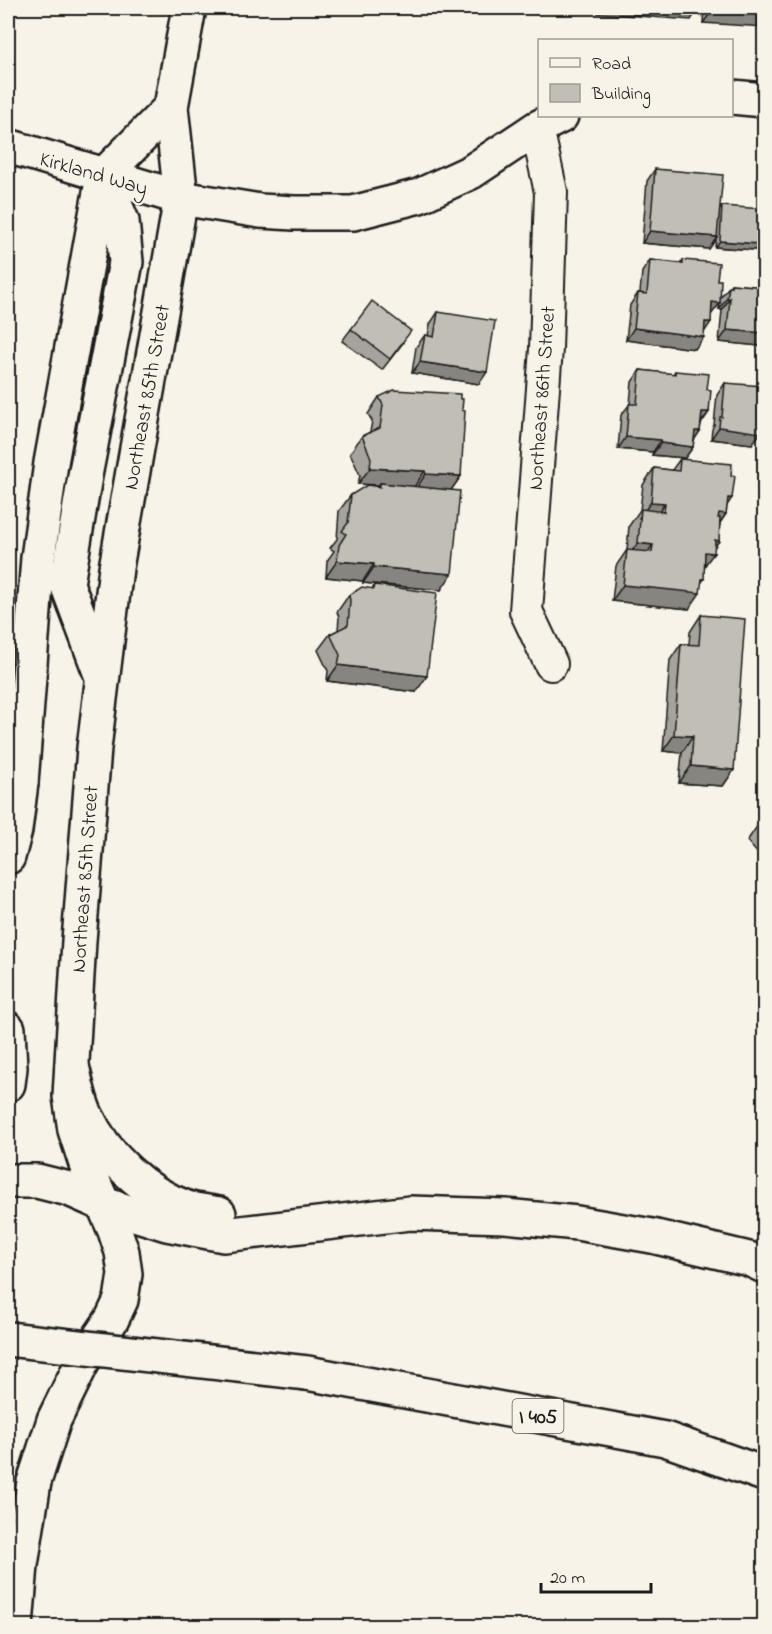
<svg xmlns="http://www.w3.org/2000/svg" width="772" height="1634" font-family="'Indie Flower',sans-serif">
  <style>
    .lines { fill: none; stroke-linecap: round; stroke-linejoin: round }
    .minor-casing { stroke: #1c1c1c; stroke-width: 36 }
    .tertiary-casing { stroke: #1c1c1c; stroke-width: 38 }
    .secondary-casing { stroke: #1c1c1c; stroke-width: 38 }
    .primary-casing { stroke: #1c1c1c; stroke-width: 38 }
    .motorway-casing { stroke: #1c1c1c; stroke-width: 38 }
    .minor { stroke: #f7f3e8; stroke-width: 32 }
    .tertiary { stroke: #f7f3e8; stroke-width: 33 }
    .secondary { stroke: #f7f3e8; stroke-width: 33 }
    .primary { stroke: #f7f3e8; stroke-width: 33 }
    .motorway { stroke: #f7f3e8; stroke-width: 33 }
    .motorway-bridge-casing { stroke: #1c1c1c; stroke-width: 38; stroke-linecap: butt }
    .motorway-bridge { stroke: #f7f3e8; stroke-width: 33 }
    .wall { fill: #a5a39c; stroke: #1c1c1c; stroke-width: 1.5 }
    .shaded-wall { fill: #86857f; stroke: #1c1c1c; stroke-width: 1.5 }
    .building { fill: #c0beb5; stroke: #1c1c1c; stroke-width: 1.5 }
    .labels { text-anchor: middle; stroke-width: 4.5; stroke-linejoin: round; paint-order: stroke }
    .shield { fill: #f7f3e8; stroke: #5e5c59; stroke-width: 1.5 }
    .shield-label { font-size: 20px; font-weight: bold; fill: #1c1c1c }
    .street-label { font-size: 21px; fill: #1c1c1c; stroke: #f7f3e8 }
  </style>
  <rect width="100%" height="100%" fill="#f7f3e8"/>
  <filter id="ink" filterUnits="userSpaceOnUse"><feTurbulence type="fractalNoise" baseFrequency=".0167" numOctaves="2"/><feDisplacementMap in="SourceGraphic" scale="12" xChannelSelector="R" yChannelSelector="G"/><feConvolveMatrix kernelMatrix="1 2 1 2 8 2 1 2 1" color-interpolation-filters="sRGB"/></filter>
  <g filter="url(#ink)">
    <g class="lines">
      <g class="minor-casing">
        <polyline id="minor" points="537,128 551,192 546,349 526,611 551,664"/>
      </g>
      <g class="tertiary-casing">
        <g id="tertiary">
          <polyline points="732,97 764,100"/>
          <polyline points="181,198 260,211 294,213 353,213 419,196 471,172 537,128 561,116"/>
        </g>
      </g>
      <g class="secondary-casing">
        <polyline id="secondary" points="8,146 181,198"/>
      </g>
      <g class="primary-casing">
        <g id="primary">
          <polyline points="100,672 67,584 85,476 126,262 122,221 103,176"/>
          <polyline points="8,857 15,830 21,783 38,558 51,463 103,176 171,107"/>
          <polyline points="8,1029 10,1068 8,1084"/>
          <polyline points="8,1181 37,1181 69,1189 103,1204"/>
          <polyline points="16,1626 21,1565 34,1482 54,1420 82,1363 112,1319 121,1300 125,1274 122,1252 115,1231 87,1167 75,1130 70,1096 79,941 94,748 116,568 181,198 171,107 189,8"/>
        </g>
      </g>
      <g class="motorway-casing">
        <g id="motorway">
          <polyline points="8,813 21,783"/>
          <path d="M 72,1066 C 76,1082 79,1101 86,1115 C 105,1156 144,1193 187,1208 C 197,1211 209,1212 219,1214"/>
          <polyline points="103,1204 167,1224 224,1235 410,1213 505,1216 577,1223 652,1236 749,1259 764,1266"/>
          <polyline points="307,1373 665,1439 764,1474"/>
        </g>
      </g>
      <use href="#minor" class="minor"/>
      <use href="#tertiary" class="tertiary"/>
      <use href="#secondary" class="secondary"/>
      <use href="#primary" class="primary"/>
      <use href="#motorway" class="motorway"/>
      <g class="motorway-bridge-casing">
        <polyline id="motorway-bridge" points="8,1339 307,1373"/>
      </g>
      <use href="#motorway-bridge" class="motorway-bridge"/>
    </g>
    <g class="wall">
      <polygon points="704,8 765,8 703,23"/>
      <polygon points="655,169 720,209 722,206 760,244 755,250 715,247 716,239 709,249 642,243 647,181"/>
      <polygon points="650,260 681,263 683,260 711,315 695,349 626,340 630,305 638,293 640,293 642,272"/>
      <polygon points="731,284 765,287 765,339 760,346 719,342 722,310 719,309 720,298"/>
      <polygon points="438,312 479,384 412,373 416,347 425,335 428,336 430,324"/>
      <polygon points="351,329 403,343 382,370 342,341"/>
      <polygon points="640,370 673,374 675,371 707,389 709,412 701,424 700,431 694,440 693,447 685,458 652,455 653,452 618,449 621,415 630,404 632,382"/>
      <polygon points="725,383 754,441 752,444 711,439 712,429 714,425 717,395"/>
      <polygon points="379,397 460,399 461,476 451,490 441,590 363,583 363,581 326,577 327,561 334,551 330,548 337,539 339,511 351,495 378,486 379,485 358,484 360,475 350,453 362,436 370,432 372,421 368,414"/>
      <polygon points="680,459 727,505 726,514 720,523 719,541 714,547 705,566 701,583 689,609 612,601 616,566 627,550 629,526 640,510 643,485 654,468 672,470"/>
      <polygon points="375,585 416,692 327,681 328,671 318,650 330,634 338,630 339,617 337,612 349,595 372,589"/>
      <polygon points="701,615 734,770 723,786 679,783 682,753 663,751 670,660 681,644 689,644 690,632"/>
      <polygon points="765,819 765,862 747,841 758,825"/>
    </g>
    <g class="shaded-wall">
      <polygon points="519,8 590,8 586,12"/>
      <polygon points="603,8 699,8 691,20 598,13"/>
      <polygon points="714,8 731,8 765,10 765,27 703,23"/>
      <polygon points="650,231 717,237 709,249 642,243"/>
      <polygon points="720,241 760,244 755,250 715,247"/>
      <polygon points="727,298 730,298 722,310 719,309"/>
      <polygon points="712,302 720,303 711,315"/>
      <polygon points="705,322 711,322 703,334"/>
      <polygon points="634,328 704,337 695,349 626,340"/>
      <polygon points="727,330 765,333 765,339 760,346 719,342"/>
      <polygon points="420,362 487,372 479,384 412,373"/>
      <polygon points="702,412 709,412 700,424"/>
      <polygon points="719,427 760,429 763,430 752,444 711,439"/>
      <polygon points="695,431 700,431 692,443"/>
      <polygon points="626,437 661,440 653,452 618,449"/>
      <polygon points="661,443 693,447 685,458 652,455"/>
      <polygon points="370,468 425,471 414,487 380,483 379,485 358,484"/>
      <polygon points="426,474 461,476 449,493 414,491"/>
      <polygon points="728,498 732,498 722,513 726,514 715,530 707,529"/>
      <polygon points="651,502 665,503 654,520 639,518"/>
      <polygon points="715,540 719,541 710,553 714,553 702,569 705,552"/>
      <polygon points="638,543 653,545 641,561 626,559"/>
      <polygon points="337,561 374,564 363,581 326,577"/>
      <polygon points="374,567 452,574 441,590 363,583"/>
      <polygon points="702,579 704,579 695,592 700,593 689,609 612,601 623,585"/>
      <polygon points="338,665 427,676 416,692 327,681"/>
      <polygon points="674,735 693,736 682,753 663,751"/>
      <polygon points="691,766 734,770 723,786 679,783"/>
    </g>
    <g class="building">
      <polygon points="731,8 765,8 765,10"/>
      <polygon points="655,169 723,175 717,237 650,231"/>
      <polygon points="722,206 763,209 760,244 720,241"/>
      <polygon points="650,260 683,264 683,260 719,263 717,280 721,280 720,303 712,302 711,322 705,322 704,337 634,328 638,293 647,294"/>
      <polygon points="731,284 765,287 765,333 727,330 730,298 727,298 729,287 731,287"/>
      <polygon points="372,301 411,331 390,359 351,329"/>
      <polygon points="438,312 495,321 487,372 420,362 425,335 434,337"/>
      <polygon points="640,370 675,374 675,371 709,374 707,389 711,390 709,412 702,412 700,431 695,431 693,447 661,443 661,440 626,437 629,404 637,404"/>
      <polygon points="725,383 763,386 760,420 764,421 763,430 760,429 760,433 719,427 720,417 722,417"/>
      <polygon points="394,390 460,394 460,399 463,399 462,410 465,411 461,476 426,474 425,471 370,468 371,458 362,436 380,428 383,405 379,397"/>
      <polygon points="680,459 732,464 731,476 735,476 732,498 728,498 726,514 719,513 718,518 720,518 719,541 715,540 714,553 705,552 704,579 702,579 700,593 623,585 627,550 652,552 653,545 638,543 641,509 664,512 665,503 651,502 654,468 679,471"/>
      <polygon points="380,483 460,491 452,574 374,567 374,564 337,561 339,545 346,534 342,531 348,523 351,495 367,485 380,487"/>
      <polygon points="375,585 437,593 427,676 338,665 340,655 330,634 348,625 350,601 349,595 362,587 374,589"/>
      <polygon points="701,615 745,619 734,770 691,766 693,736 674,735 681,644 699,645"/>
      <polygon points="765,819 765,833 758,825"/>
    </g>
  </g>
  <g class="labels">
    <rect class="shield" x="512.5" y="1399" width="51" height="34" rx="4.5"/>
    <g class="shield-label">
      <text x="538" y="1423">I 405</text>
    </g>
    <g class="street-label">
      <text transform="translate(94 173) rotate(16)" y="7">Kirkland Way</text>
      <text transform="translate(146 397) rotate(-80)" y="7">Northeast 85th Street</text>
      <text transform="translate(541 398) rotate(-86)" y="7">Northeast 86th Street</text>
      <text transform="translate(84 879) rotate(-86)" y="7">Northeast 85th Street</text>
    </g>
  </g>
  <rect width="772" height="1634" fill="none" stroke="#f7f3e8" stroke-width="30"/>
  <rect x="15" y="15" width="742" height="1604" fill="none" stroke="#1c1c1c" stroke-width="2" filter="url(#ink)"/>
  <rect x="538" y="39" width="195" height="78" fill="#f7f3e8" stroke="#9f9d96" stroke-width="1.5"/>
  <rect x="550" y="58" width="30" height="9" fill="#f7f3e8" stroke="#9f9d96" stroke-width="1.5"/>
  <text x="592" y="69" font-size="18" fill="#1c1c1c">Road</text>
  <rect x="550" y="84" width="30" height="18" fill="#c0beb5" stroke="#9f9d96" stroke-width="1.5"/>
  <text x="592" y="99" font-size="18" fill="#1c1c1c">Building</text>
  <path d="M541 1583v9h110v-9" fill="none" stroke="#1c1c1c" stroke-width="3"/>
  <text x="550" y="1583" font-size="18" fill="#1c1c1c" stroke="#f7f3e8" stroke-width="4.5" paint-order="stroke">20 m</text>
</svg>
